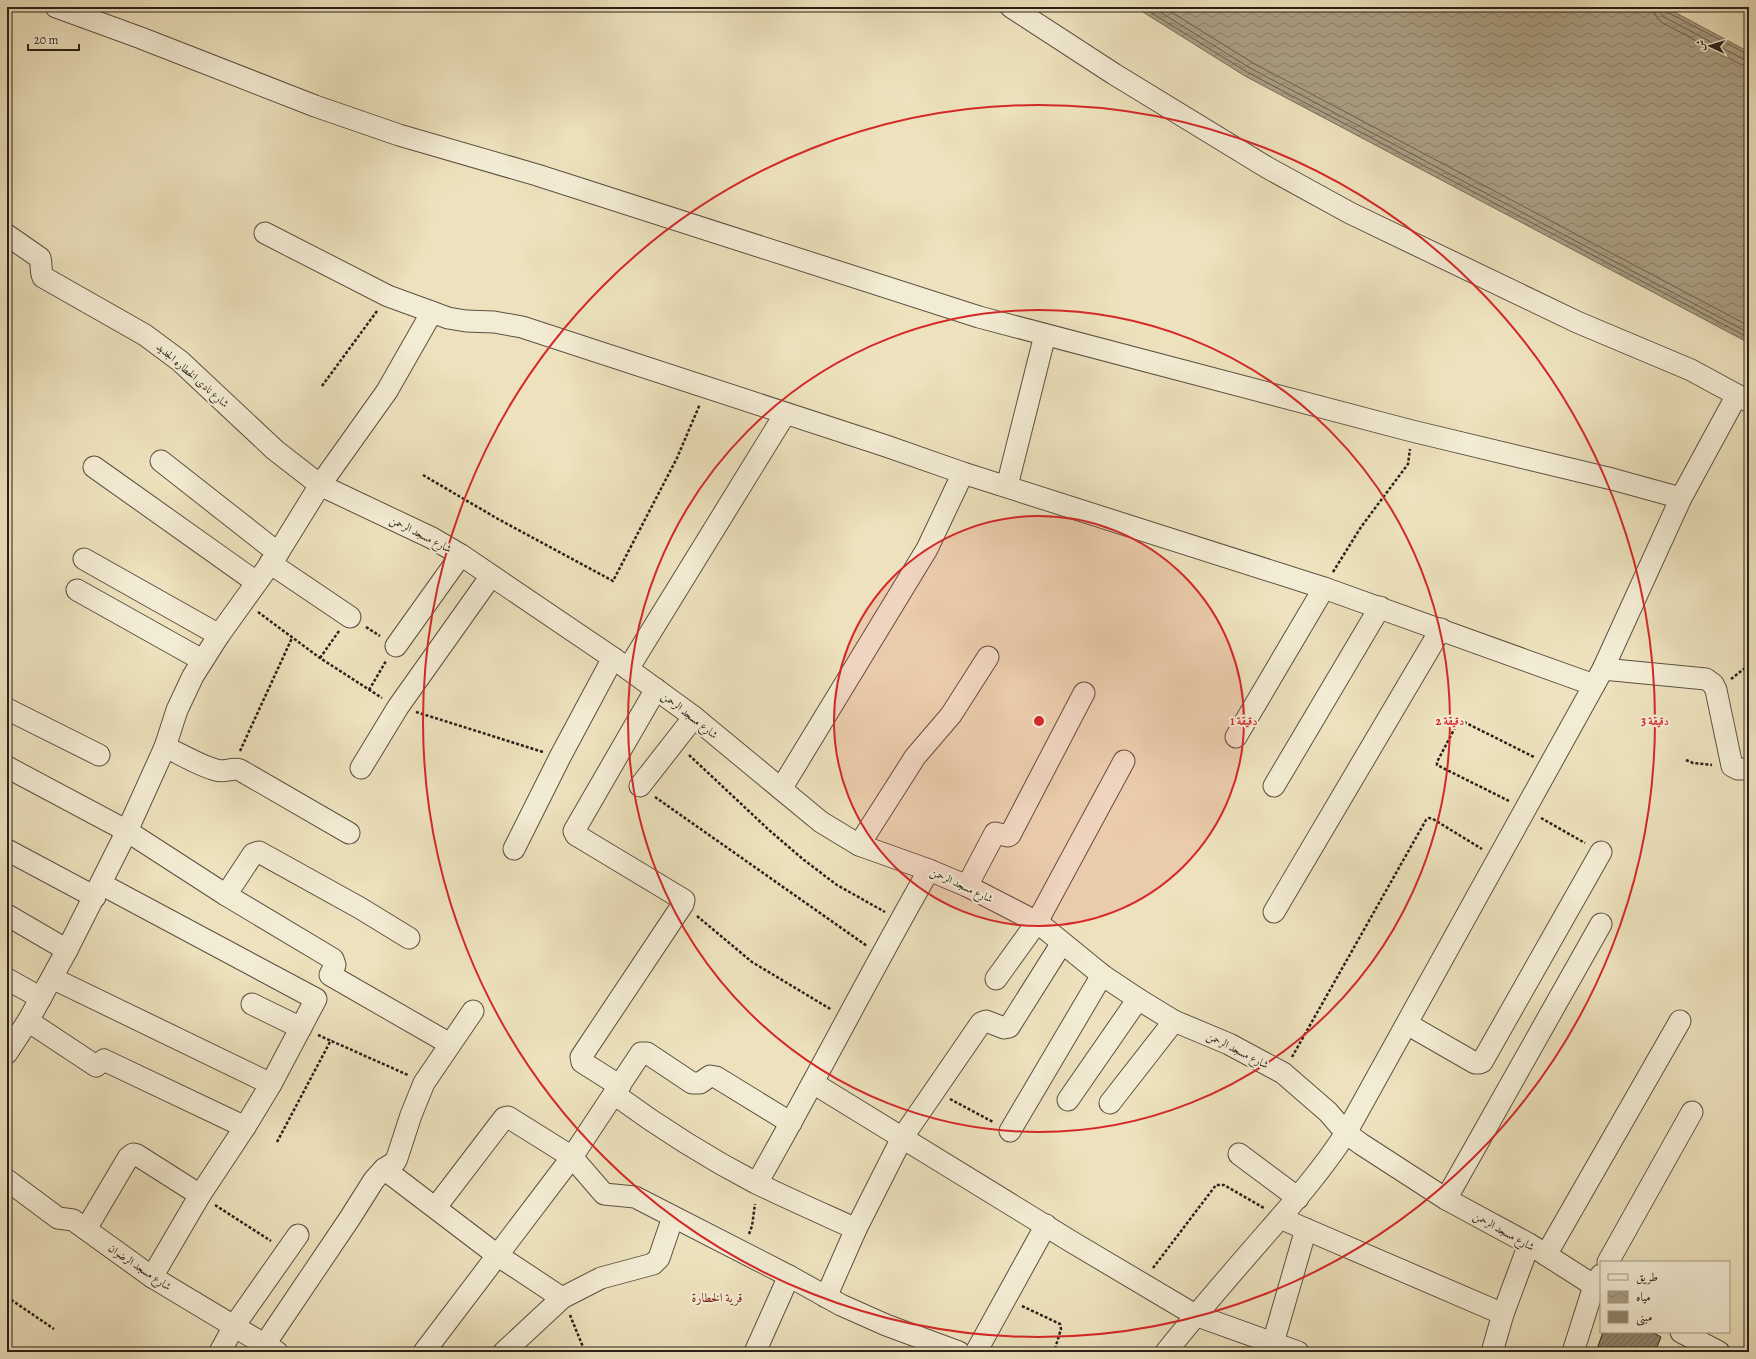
<svg xmlns="http://www.w3.org/2000/svg" width="1756" height="1359" font-family="Alegreya,Amiri,serif">
  <style>
    .water { fill: url(#water-waves); stroke: #786d5a }
    .lines { fill: none; stroke-linecap: round; stroke-linejoin: round }
    .shore { stroke: #6b604f; stroke-width: 1 }
    .building { fill: url(#building-hatch); stroke: #2b2019 }
    .street-casing { stroke: #5c5042; stroke-width: 23 }
    .path { stroke: #2b2019; stroke-width: 2.5; stroke-dasharray: 3 2; stroke-linecap: butt }
    .street { stroke: #f3ecd4; stroke-width: 21 }
    .ring { fill: none; stroke: #d62828; stroke-width: 2 }
    .labels { text-anchor: middle; stroke-width: 4; stroke-linejoin: round; paint-order: stroke }
    .street-label { font-size: 11px; fill: #2b2019; stroke: #f3ecd4 }
    .quarter-label { font-size: 13px; fill: #7a1f14; stroke: #f3ecd4 }
    .centre { fill: #d62828; stroke: #f3ecd4; stroke-width: 2 }
    .ring-label { font-size: 12px; text-anchor: middle; font-weight: bold; fill: #d62828; stroke: #f3ecd4; stroke-width: 4; stroke-linejoin: round; paint-order: stroke }
  </style>
  <defs>
    <pattern id="water-waves" width="16" height="10" patternUnits="userSpaceOnUse"><rect width="16" height="10" fill="#aba085"/><path d="M0 5q4-4 8 0t8 0" fill="none" stroke="#8b826c"/></pattern>
    <pattern id="building-hatch" width="6" height="6" patternUnits="userSpaceOnUse"><rect width="6" height="6" fill="#90856e"/><path d="M-1 1l2-2M0 6l6-6M5 7l2-2" fill="none" stroke="#766c5a"/></pattern>
  </defs>
  <rect width="100%" height="100%" fill="#ede2bd"/>
  <filter id="stains"><feTurbulence type="fractalNoise" baseFrequency=".005" numOctaves="4"/><feColorMatrix values="0 0 0 0 .2 0 0 0 0 .09 0 0 0 0 .02 0 0 0 .5 -.17"/></filter>
  <radialGradient id="worn" r=".72"><stop offset=".6" stop-color="#630" stop-opacity="0"/><stop offset="1" stop-color="#630" stop-opacity=".3"/></radialGradient>
  <polygon class="water" points="1135,7 1665,7 1749,52 1749,343 1245,76"/>
  <g class="lines">
    <g class="shore">
      <polyline points="1142,7 1247,72 1749,338"/>
      <polyline points="1152,7 1250,68 1749,333"/>
      <polyline points="1163,7 1253,63 1749,326"/>
      <polyline points="1653,7 1655,15 1661,22 1740,64 1749,66"/>
      <polyline points="1659,7 1660,12 1664,17 1743,59 1749,60"/>
      <polyline points="1664,7 1667,12 1749,55"/>
    </g>
  </g>
  <polygon class="building" points="1603,1332 1652,1332 1661,1337 1655,1352 1596,1352"/>
  <g class="lines">
    <g class="street-casing">
      <g id="street">
        <polyline points="56,7 141,38 315,106 399,135 537,175 979,317 1412,431 1612,479 1681,498"/>
        <polyline points="1011,7 1114,74 1268,168 1350,213 1577,322 1691,370 1748,401"/>
        <polyline points="265,233 388,296 432,312 448,318 466,321 494,322 522,327 886,446 963,473 1324,588 1594,685"/>
        <path d="M 7,235 L 40,258 C 42,265 40,271 43,277 L 145,335 L 180,361 L 275,450 L 320,485 L 432,538 L 461,555 L 613,658 L 694,717 L 821,822 L 859,845 L 929,870 L 967,886 L 1037,922 L 1102,975 L 1138,999 L 1174,1021 L 1229,1044 L 1283,1073 L 1328,1112 L 1346,1133 L 1361,1144 L 1446,1199 L 1529,1244 L 1601,1290"/>
        <polyline points="161,461 278,553"/>
        <polyline points="94,467 256,582"/>
        <polyline points="1007,486 1045,335"/>
        <polyline points="84,559 219,635"/>
        <polyline points="270,563 350,617"/>
        <polyline points="77,590 202,660"/>
        <polyline points="396,646 461,555"/>
        <polyline points="628,669 785,414"/>
        <polyline points="1603,669 1706,679 1713,684 1716,690 1732,766 1738,769 1749,769"/>
        <polyline points="7,709 99,755"/>
        <polyline points="1236,737 1324,588"/>
        <path d="M 165,747 C 181,754 200,766 216,770 C 225,773 232,767 240,770 L 349,833"/>
        <polyline points="7,767 127,831 226,895 333,959 335,965 330,975 450,1044"/>
        <polyline points="361,768 398,707 491,576"/>
        <polyline points="640,786 694,717"/>
        <polyline points="1274,786 1380,607"/>
        <polyline points="781,789 927,549 963,473"/>
        <polyline points="859,845 915,757 951,715 988,657"/>
        <polyline points="514,849 560,757 613,658"/>
        <polyline points="7,850 95,897"/>
        <polyline points="101,884 316,999 271,1084"/>
        <polyline points="967,886 995,833 1008,836 1010,835 1084,693"/>
        <polyline points="226,895 253,854 259,852 360,908 409,938"/>
        <polyline points="1274,912 1441,629"/>
        <polyline points="7,915 67,950 28,1021 96,1066 104,1060 106,1061 245,1127"/>
        <polyline points="67,950 127,831 165,747 177,710 193,676 219,635 278,553 320,485 387,391 432,312"/>
        <polyline points="52,978 271,1084 245,1127 200,1195 152,1277"/>
        <polyline points="7,979 41,998"/>
        <polyline points="996,979 1037,922 1124,761"/>
        <polyline points="252,1004 301,1028"/>
        <polyline points="1407,1024 1475,1063 1479,1063 1482,1062 1601,852"/>
        <polyline points="7,1053 28,1021"/>
        <polyline points="813,1083 1072,1242 1195,1315 1298,1352"/>
        <polyline points="620,1086 582,1062 581,1057 683,904 684,900 576,835 574,831 656,689"/>
        <path d="M 614,1094 C 659,1127 706,1157 756,1183 C 789,1199 823,1214 856,1229"/>
        <polyline points="1068,1100 1138,999"/>
        <polyline points="1110,1103 1174,1021"/>
        <polyline points="1010,1131 1102,975"/>
        <polyline points="1239,1154 1298,1198"/>
        <polyline points="384,1169 497,1255 562,1298"/>
        <polyline points="7,1180 58,1218 73,1220 152,1277 277,1352"/>
        <path d="M 757,1183 C 816,1080 870,973 929,870"/>
        <polyline points="1446,1199 1601,924"/>
        <polyline points="436,1207 504,1118 508,1117 572,1157 604,1194 635,1197 789,1276 841,1305 886,1325 959,1352"/>
        <polyline points="1280,1218 1503,1314"/>
        <polyline points="86,1229 128,1158 133,1154 137,1155 200,1195"/>
        <polyline points="1546,1255 1680,1021"/>
        <polyline points="1608,1262 1692,1112"/>
        <polyline points="826,1297 856,1229 902,1138 981,1023 986,1021 1004,1028 1009,1027 1062,943"/>
        <polyline points="1681,1332 1719,1352"/>
        <polyline points="1273,1343 1306,1229"/>
        <polyline points="265,1344 350,1218 374,1180 384,1169 395,1162 397,1158 411,1115 424,1083 473,1011"/>
        <polyline points="220,1352 234,1326 298,1235"/>
        <polyline points="424,1352 572,1157 641,1053 647,1053 692,1083 700,1083 710,1076 716,1077 791,1123"/>
        <polyline points="504,1352 562,1298 601,1278 653,1264 659,1258 673,1217"/>
        <polyline points="755,1352 789,1276"/>
        <polyline points="976,1352 1046,1225"/>
        <path d="M 1166,1352 C 1198,1312 1231,1274 1265,1235 C 1294,1202 1322,1170 1346,1133 L 1603,669 L 1681,498 L 1737,395"/>
        <polyline points="1492,1352 1503,1314 1529,1244"/>
        <polyline points="1573,1352 1594,1286 1601,1275"/>
      </g>
    </g>
    <g class="path">
      <polyline points="322,386 377,311"/>
      <polyline points="423,475 498,519 613,581 677,458 700,404"/>
      <polyline points="1333,572 1361,527 1408,464 1410,449"/>
      <polyline points="258,612 320,658 382,698"/>
      <polyline points="366,627 380,636"/>
      <polyline points="320,658 339,631"/>
      <polyline points="1731,679 1749,665"/>
      <polyline points="369,690 386,661"/>
      <polyline points="416,712 543,752"/>
      <polyline points="240,751 292,638"/>
      <polyline points="689,755 769,830 804,860 837,885 885,912"/>
      <polyline points="1686,760 1693,763 1712,765"/>
      <polyline points="655,797 867,946"/>
      <polyline points="1509,801 1437,765 1437,762 1458,722 1462,721 1534,757"/>
      <polyline points="1541,818 1585,843"/>
      <polyline points="697,916 752,962 832,1010"/>
      <polyline points="318,1035 408,1075"/>
      <polyline points="1292,1057 1426,820 1429,818 1433,819 1482,849"/>
      <polyline points="950,1099 993,1122"/>
      <polyline points="277,1142 331,1040"/>
      <polyline points="215,1205 271,1241"/>
      <polyline points="749,1234 752,1226 755,1204"/>
      <polyline points="1153,1268 1216,1185 1224,1185 1264,1208"/>
      <polyline points="7,1297 54,1329"/>
      <polyline points="1022,1306 1060,1324 1061,1329 1054,1352"/>
      <polyline points="570,1315 585,1352"/>
    </g>
    <use href="#street" class="street"/>
  </g>
  <circle cx="1039" cy="721" r="205" fill="#d62828" fill-opacity=".12"/>
  <g class="ring">
    <circle cx="1039" cy="721" r="205"/>
    <circle cx="1039" cy="721" r="411"/>
    <circle cx="1039" cy="721" r="616"/>
  </g>
  <g class="labels">
    <g class="street-label">
      <text transform="translate(193 375) rotate(41)" y="4">شارع نادى الخطاره الجديد</text>
      <text transform="translate(421 534) rotate(27)" y="4">شارع مسجد الرحمن</text>
      <text transform="translate(690 715) rotate(38)" y="4">شارع مسجد الرحمن</text>
      <text transform="translate(962 885) rotate(25)" y="4">شارع مسجد الرحمن</text>
      <text transform="translate(1238 1050) rotate(27)" y="4">شارع مسجد الرحمن</text>
      <text transform="translate(1504 1231) rotate(29)" y="4">شارع مسجد الرحمن</text>
      <text transform="translate(140 1267) rotate(34)" y="4">شارع مسجد الرضوان</text>
    </g>
    <g class="quarter-label">
      <text x="717" y="1302">قرية الخطارة</text>
    </g>
  </g>
  <circle cx="1039" cy="721" r="6" class="centre"/>
  <g class="ring-label">
    <text x="1244" y="725">1 دقيقة</text>
    <text x="1450" y="725">2 دقيقة</text>
    <text x="1655" y="725">3 دقيقة</text>
  </g>
  <rect width="1756" height="1359" fill="none" stroke="#ede2bd" stroke-width="24"/>
  <rect x="8" y="8" width="1740" height="1343" fill="none" stroke="#2b2019" stroke-width="2"/>
  <rect x="12" y="12" width="1732" height="1335" fill="none" stroke="#2b2019"/>
  <rect x="1600" y="1261" width="130" height="72" fill="#f3ecd4" stroke="#a39a89"/>
  <rect x="1608" y="1274" width="20" height="6" fill="#f3ecd4" stroke="#a39a89"/>
  <text x="1636" y="1281" font-size="12" fill="#2b2019">طريق</text>
  <rect x="1608" y="1291" width="20" height="12" fill="url(#water-waves)" stroke="#a39a89"/>
  <text x="1636" y="1301" font-size="12" fill="#2b2019">مياه</text>
  <rect x="1608" y="1311" width="20" height="12" fill="#90856e" stroke="#a39a89"/>
  <text x="1636" y="1321" font-size="12" fill="#2b2019">مبنى</text>
  <g transform="translate(1710 46) rotate(274)" stroke="#f3ecd4" stroke-width="3" paint-order="stroke">
  <path d="M0-3L7 15L0 10L-7 15Z" fill="#2b2019"/>
  <text y="-6" font-size="11" font-weight="bold" text-anchor="middle" fill="#2b2019">ش</text>
  </g>
  <path d="M28 44v6h51v-6" fill="none" stroke="#2b2019" stroke-width="2"/>
  <text x="34" y="44" font-size="12" fill="#2b2019" stroke="#f3ecd4" stroke-width="3" paint-order="stroke">20 m</text>
  <rect width="100%" height="100%" filter="url(#stains)"/>
  <rect width="100%" height="100%" fill="url(#worn)"/>
</svg>
